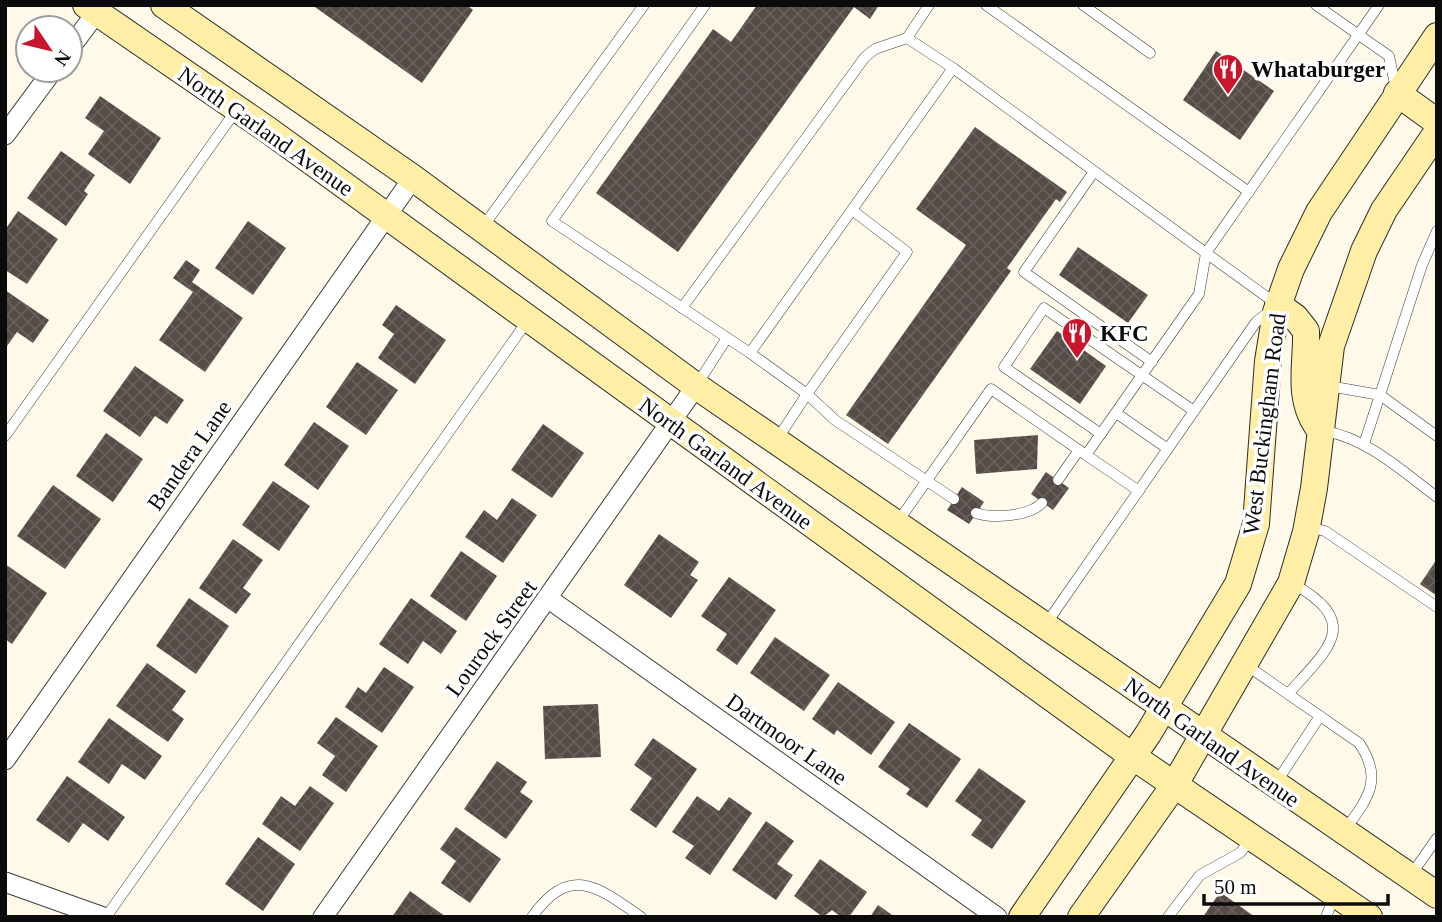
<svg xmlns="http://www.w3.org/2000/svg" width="1442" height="922" font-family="'Times New Roman',serif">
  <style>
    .building { fill: url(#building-cross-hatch) }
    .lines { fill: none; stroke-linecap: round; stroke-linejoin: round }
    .service-casing { stroke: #3e3e3e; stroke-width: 11 }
    .minor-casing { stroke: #3e3e3e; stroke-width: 21 }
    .secondary-casing { stroke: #2d2d2d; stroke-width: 28 }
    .service { stroke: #fff; stroke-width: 10 }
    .minor { stroke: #fff; stroke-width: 19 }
    .secondary { stroke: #ffeea5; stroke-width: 26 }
    .labels { text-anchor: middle; stroke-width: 7; stroke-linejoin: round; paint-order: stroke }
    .poi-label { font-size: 23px; font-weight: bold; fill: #0b0b0b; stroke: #fff; text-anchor: start }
    .street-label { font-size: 23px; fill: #0b0b0b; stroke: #fff }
  </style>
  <defs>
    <pattern id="building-cross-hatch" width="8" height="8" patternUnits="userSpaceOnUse" patternTransform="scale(1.75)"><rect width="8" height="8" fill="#554b47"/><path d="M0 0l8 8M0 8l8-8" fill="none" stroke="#68605d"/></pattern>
  </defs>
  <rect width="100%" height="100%" fill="#fff9ea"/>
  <g class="building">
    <polygon points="312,5 467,5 473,10 422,83"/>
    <polygon points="757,5 879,5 870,19 854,7 678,252 596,193 713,29 731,42"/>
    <polygon points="1216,51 1274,91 1240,140 1183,100"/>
    <polygon points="100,96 161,138 130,184 88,154 104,131 85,118"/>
    <polygon points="975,127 1067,192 1060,202 1056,199 1007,268 1011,271 888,444 846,415 966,245 916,209"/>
    <polygon points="61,151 95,175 84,191 88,194 66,226 27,198"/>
    <polygon points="18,211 58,239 27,284 5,270 5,230"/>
    <polygon points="248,221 286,248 253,295 215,268"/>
    <polygon points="1078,247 1148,295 1128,323 1059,275"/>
    <polygon points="186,260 200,270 192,282 243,318 205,372 159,340 193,292 173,278"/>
    <polygon points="5,290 49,320 33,343 17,332 5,349"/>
    <polygon points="396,305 446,340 415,384 378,358 394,334 382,325"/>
    <polygon points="1057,331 1106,366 1080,404 1030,369"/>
    <polygon points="357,362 398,390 366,435 326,407"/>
    <polygon points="135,366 184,400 167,424 155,416 140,437 103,411"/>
    <polygon points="314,422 349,446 318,490 284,465"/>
    <polygon points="543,424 584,453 552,498 511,470"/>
    <polygon points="106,433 143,459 113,502 76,476"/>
    <polygon points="1038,435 1037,469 976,474 974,440"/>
    <polygon points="1046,472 1069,488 1053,510 1031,494"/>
    <polygon points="273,481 310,506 279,551 242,525"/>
    <polygon points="53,485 101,519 65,569 17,536"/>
    <polygon points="962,487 984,502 969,524 947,510"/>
    <polygon points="512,498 537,515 503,563 465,537 484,510 497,520"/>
    <polygon points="659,534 699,562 690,575 698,580 671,618 624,585"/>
    <polygon points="233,539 263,560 243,588 251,594 236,614 199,588"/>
    <polygon points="461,551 497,576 466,621 430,596"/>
    <polygon points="1437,559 1437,596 1420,584"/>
    <polygon points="5,564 47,593 12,644 5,639"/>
    <polygon points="729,577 776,610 737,665 716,650 727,634 701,616"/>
    <polygon points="189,598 229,626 196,674 156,646"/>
    <polygon points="411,598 457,631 441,654 423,641 408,664 379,644"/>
    <polygon points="775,637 830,675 804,711 750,673"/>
    <polygon points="147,663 186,691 172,710 184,719 168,742 116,706"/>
    <polygon points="384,667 414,687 382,733 345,707 358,687 366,693"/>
    <polygon points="838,682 895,722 871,755 837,730 834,735 812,719"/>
    <polygon points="598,704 601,757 545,759 543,706"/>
    <polygon points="336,717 378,746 346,792 322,775 335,756 317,743"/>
    <polygon points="109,718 162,756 145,780 122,764 109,784 78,762"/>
    <polygon points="909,723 961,759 927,808 906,794 910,789 878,767"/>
    <polygon points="653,738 697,769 656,828 630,810 652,778 634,765"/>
    <polygon points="497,761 527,782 520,792 533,801 506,839 464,809"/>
    <polygon points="979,768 1026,801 992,849 971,835 982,820 955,801"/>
    <polygon points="67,776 125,817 108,841 83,823 69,843 36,820"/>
    <polygon points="310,786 334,803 300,851 262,824 281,796 295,806"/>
    <polygon points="697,796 719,811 729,797 752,813 710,875 685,858 694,846 672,832"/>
    <polygon points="766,821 794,841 777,864 793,875 776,900 732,870"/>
    <polygon points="456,827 501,859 470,903 441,883 456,861 440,849"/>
    <polygon points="258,837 295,864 263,911 225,884"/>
    <polygon points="820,859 867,892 849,917 841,917 832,910 823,917 794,896"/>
    <polygon points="410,891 446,917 392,917"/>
    <polygon points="1220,892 1255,917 1203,917"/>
    <polygon points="878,905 895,917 870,917"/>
  </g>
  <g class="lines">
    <g class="service-casing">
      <g id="service">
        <polyline points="705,5 552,221 750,353"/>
        <polyline points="929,5 907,38 953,68"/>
        <polyline points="986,5 1249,192"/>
        <polyline points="1083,5 1150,53"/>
        <polyline points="1316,5 1389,56 1396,89"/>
        <polyline points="1093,173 1024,272 1152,362"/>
        <polyline points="852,210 907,252 807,394 835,420 954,499"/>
        <polyline points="482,228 644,5"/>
        <polyline points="1437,231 1422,265 1380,395 1437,436"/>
        <polyline points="682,308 865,57 875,49 907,38"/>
        <polyline points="696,386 727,338"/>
        <polyline points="1329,386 1380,395 1364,444"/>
        <polyline points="1116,413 1168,449"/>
        <path d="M 1324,431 C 1367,438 1402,471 1437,497"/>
        <polyline points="1101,434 1004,367 1044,308 1194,411"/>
        <polyline points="5,436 237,109"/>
        <polyline points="776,441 807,394 750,353 953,68 1206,253 1199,294 1086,455 1139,491"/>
        <polyline points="1058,480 1079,450"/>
        <path d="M 976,513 C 993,519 1030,516 1042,503"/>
        <polyline points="897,523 991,389 1086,455"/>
        <polyline points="1308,527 1325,531 1437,607"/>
        <polyline points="1046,624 1256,322 1278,305 1206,253 1379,5"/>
        <path d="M 1246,665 L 1359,743 C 1384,779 1368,799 1344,831"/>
        <path d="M 1288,694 C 1329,648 1363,623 1292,583"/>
        <polyline points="1276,783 1320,716"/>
        <polyline points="1411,875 1437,838"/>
        <polyline points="106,917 528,320"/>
        <path d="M 532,917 C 570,864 597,886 641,917"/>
        <polyline points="1168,917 1200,875 1240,853 1250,840"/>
        <polyline points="1326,917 1335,894"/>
      </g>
    </g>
    <g class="minor-casing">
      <g id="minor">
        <polyline points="70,48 102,5"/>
        <polyline points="5,135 53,70"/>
        <polyline points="549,599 997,917"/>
        <polyline points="5,760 413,178"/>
        <polyline points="5,882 103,917"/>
        <polyline points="323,917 696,386"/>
      </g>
    </g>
    <g class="secondary-casing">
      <g id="secondary">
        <polyline points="86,5 268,130 1132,756 1369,917"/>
        <polyline points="164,5 413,178 696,386 1437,895"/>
        <polyline points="1397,93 1437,122"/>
        <path d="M 1278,305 L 1295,317 L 1306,331 C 1307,364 1297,396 1317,426"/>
        <polyline points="1022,917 1148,734 1238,584 1256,524 1268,361 1276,312 1291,269 1319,212 1437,36"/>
        <polyline points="1081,917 1175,784 1291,583 1306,532 1314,488 1331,346 1364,251 1384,210 1437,132"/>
      </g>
    </g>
    <use href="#service" class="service"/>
    <use href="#minor" class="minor"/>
    <use href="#secondary" class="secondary"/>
  </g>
  <defs>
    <g id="restaurant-pin" transform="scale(1.575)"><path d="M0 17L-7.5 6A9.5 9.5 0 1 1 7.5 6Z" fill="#c9162c" stroke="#fff"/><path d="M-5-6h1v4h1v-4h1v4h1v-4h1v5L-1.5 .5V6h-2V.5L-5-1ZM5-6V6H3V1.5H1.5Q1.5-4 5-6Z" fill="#fff"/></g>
  </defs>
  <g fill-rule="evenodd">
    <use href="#restaurant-pin" x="1228" y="69"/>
    <use href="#restaurant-pin" x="1077" y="333"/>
  </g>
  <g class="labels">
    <g class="poi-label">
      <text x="1251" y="77">Whataburger</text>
      <text x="1100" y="341">KFC</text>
    </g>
    <g class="street-label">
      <text transform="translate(266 131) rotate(35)" y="8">North Garland Avenue</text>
      <text transform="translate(1264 424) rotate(-83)" y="8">West Buckingham Road</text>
      <text transform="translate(189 455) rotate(-55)" y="8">Bandera Lane</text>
      <text transform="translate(726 463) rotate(36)" y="8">North Garland Avenue</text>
      <text transform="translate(491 638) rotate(-54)" y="8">Lourock Street</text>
      <text transform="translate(787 739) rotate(35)" y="8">Dartmoor Lane</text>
      <text transform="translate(1212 742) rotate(35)" y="8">North Garland Avenue</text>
    </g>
  </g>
  <rect width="1442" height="922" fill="none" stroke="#0b0b0b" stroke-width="14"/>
  <g transform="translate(49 49) rotate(125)"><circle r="33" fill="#ffffff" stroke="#9d9d9d" stroke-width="2"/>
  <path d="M0-5L12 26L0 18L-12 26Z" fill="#c9162c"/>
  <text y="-10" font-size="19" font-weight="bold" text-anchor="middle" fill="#0b0b0b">N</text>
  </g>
  <path d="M1204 894v10h184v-10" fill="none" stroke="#0b0b0b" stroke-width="3.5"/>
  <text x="1214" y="894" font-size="21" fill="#0b0b0b" stroke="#ffffff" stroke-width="5" paint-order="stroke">50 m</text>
</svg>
